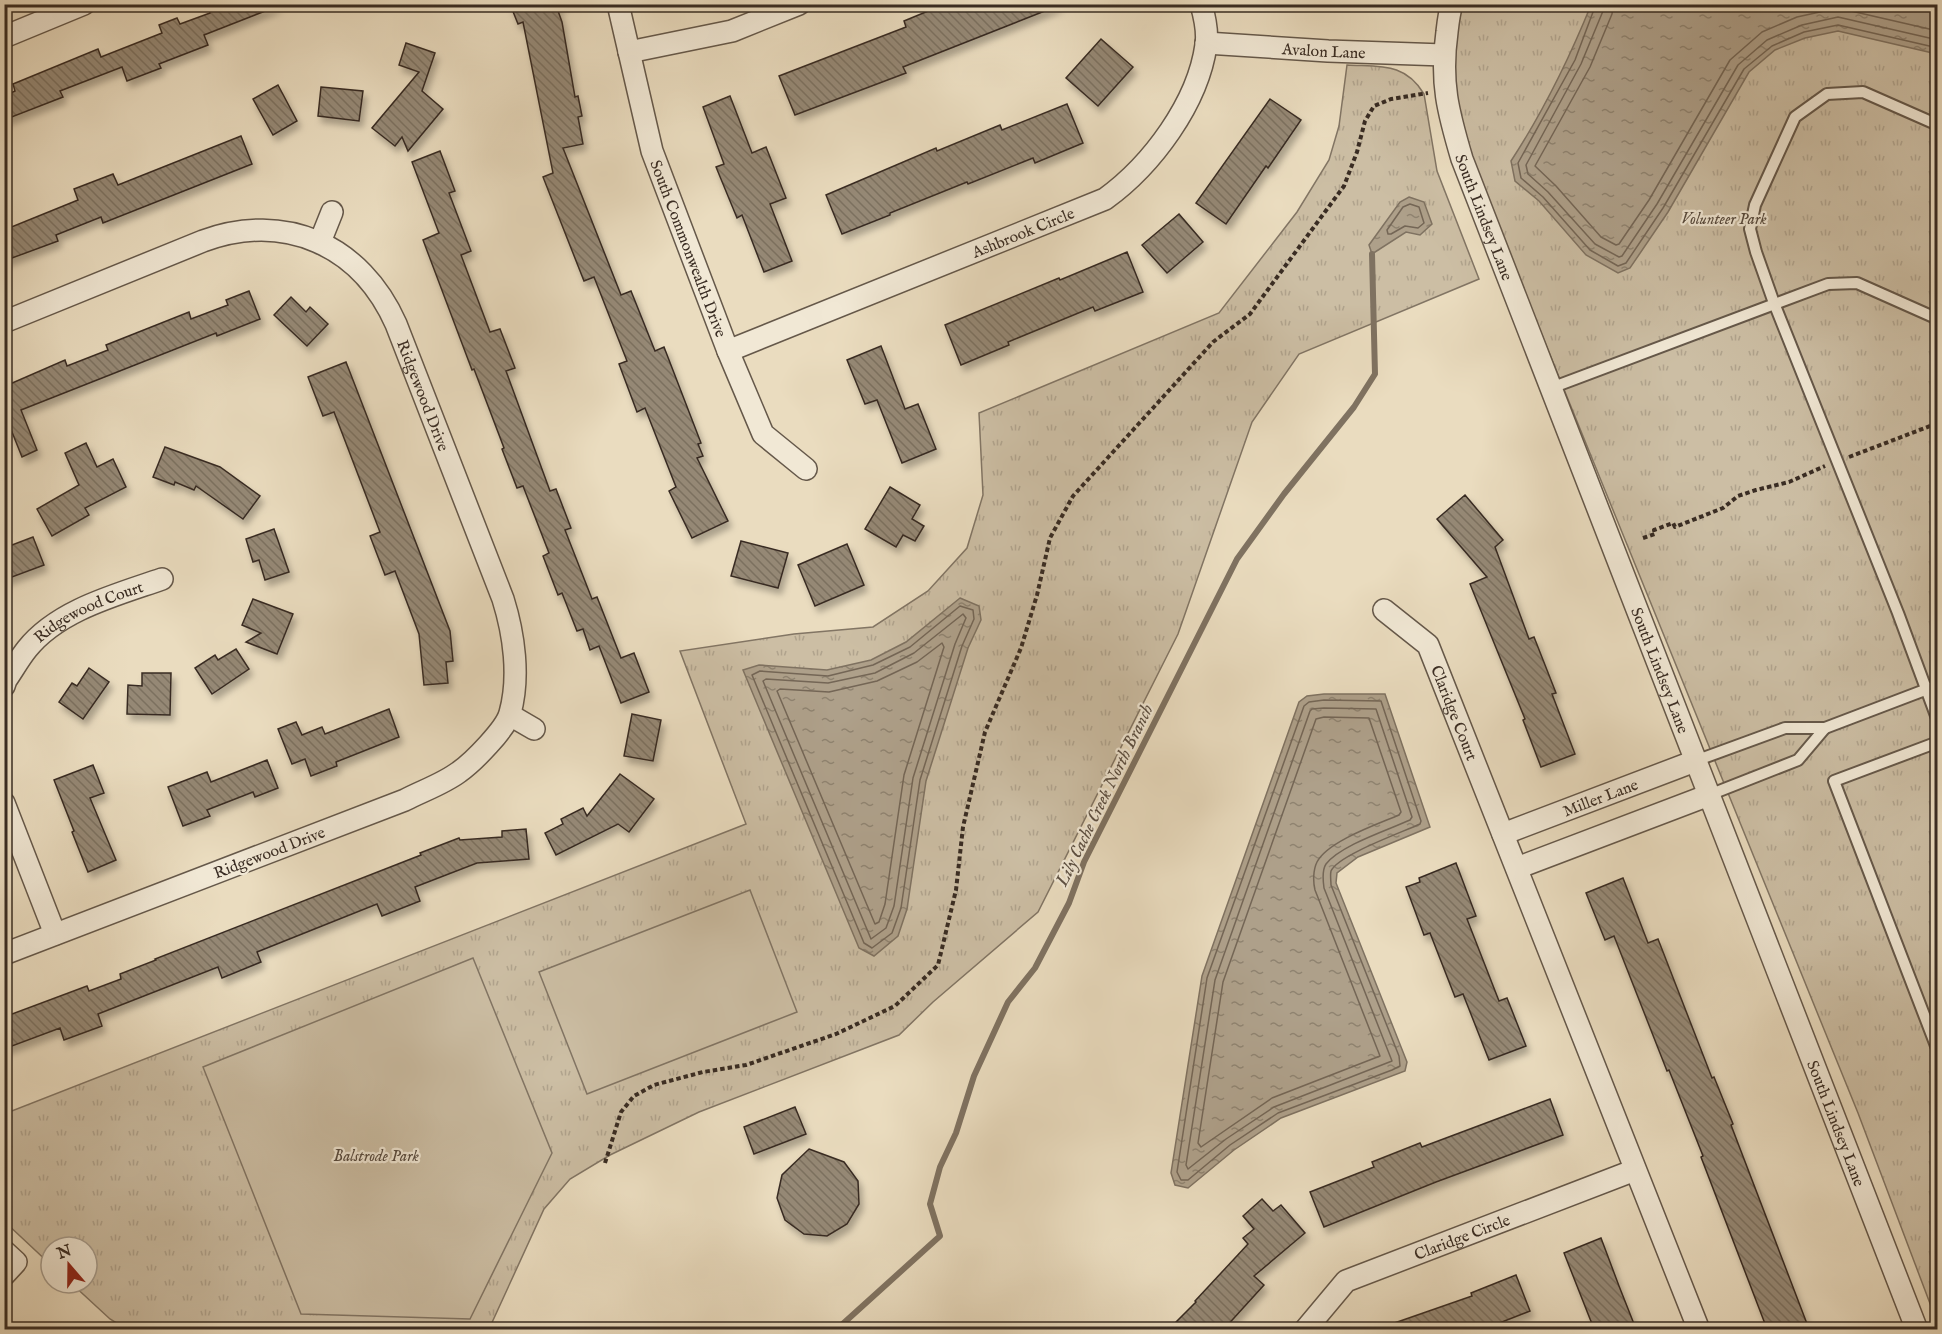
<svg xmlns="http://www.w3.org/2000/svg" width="1942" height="1334" font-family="'IM FELL English',serif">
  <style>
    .grass { fill: url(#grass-tufts); stroke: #827564; stroke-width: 1.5 }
    .pitch { fill: #ccbea4; stroke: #827564; stroke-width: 1.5 }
    .water { fill: url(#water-ripples); stroke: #7f7261; stroke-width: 1.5 }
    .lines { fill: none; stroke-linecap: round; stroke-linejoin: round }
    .shore { stroke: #746656; stroke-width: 1.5 }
    .stream { stroke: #7f7261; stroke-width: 6 }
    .building { fill: url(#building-back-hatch); stroke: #392c23; stroke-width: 1.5; filter: url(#shadow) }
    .service-casing { stroke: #65584a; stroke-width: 14 }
    .minor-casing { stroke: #65584a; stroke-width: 24 }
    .path { stroke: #392c23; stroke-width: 4; stroke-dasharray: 4.5 3; stroke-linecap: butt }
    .service { stroke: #f1e8d5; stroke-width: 10 }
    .minor { stroke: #f1e8d5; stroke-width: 21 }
    .labels { text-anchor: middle; stroke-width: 4.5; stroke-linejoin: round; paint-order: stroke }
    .street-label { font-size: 16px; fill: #392c23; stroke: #f1e8d5 }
    .park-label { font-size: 16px; font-style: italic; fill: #56493d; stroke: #f1e8d5 }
    .water-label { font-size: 18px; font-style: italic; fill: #5c4f42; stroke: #f1e8d5 }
  </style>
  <defs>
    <pattern id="grass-tufts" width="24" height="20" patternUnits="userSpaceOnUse" patternTransform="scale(1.5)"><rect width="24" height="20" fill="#ccbea4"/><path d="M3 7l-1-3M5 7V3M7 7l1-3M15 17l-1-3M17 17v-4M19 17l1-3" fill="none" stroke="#b0a38d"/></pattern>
    <pattern id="water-ripples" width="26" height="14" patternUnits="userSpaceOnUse" patternTransform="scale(1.5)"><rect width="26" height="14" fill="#aea08a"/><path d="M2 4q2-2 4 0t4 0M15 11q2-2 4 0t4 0" fill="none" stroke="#8f8370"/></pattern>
    <pattern id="building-back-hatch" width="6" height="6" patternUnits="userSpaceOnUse" patternTransform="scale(1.5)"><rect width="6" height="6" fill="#958874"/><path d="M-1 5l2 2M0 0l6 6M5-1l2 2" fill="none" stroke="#7b6f5f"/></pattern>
    <filter id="shadow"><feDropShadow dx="3.5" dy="6" stdDeviation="3" flood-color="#0004"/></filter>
  </defs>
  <rect width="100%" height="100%" fill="#eadcbf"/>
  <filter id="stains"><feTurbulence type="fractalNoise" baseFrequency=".00333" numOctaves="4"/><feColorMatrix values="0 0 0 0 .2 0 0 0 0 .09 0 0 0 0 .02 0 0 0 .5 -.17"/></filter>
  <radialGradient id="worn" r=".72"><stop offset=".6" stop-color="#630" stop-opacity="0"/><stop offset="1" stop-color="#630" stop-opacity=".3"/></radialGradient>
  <g class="grass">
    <polygon points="1453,5 1937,5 1937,1322 1858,1113 1446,99"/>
    <path d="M 1347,65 C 1380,67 1405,62 1424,94 L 1437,171 L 1479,279 L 1299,354 L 1252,422 L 1178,634 L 1038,912 L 933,1002 L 899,1035 L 699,1112 L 610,1155 L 570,1179 L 544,1209 L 489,1329 L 126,1329 L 110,1319 L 71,1283 L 87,1283 L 87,1247 L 51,1247 L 51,1265 L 5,1222 L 4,1114 L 746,824 L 680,651 L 794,634 L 873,627 L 928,591 L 967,548 L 983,495 L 979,413 L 1219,313 L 1297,212 L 1329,160 L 1339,126 Z"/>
  </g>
  <g class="pitch">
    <polygon points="750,890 797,1012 587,1094 539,972"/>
    <polygon points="473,958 552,1153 470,1319 301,1314 203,1067"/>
  </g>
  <g class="water">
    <path d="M 1591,5 L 1937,5 L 1937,54 L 1838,31 L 1805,38 L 1775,50 L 1749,72 L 1668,212 L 1630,268 L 1618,273 L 1586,255 L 1539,201 L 1515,181 L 1511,161 C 1543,112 1569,59 1591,5 Z"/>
    <polygon points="1409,197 1424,202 1432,224 1420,235 1406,232 1372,254 1369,245 1400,202"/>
    <polygon points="960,598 979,606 981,620 968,648 926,781 907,909 898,936 874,956 859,948 743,670 759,665 827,670 871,660 906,642"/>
    <polygon points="1324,694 1385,694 1430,827 1358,857 1337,873 1336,883 1407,1062 1405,1071 1281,1118 1234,1150 1188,1188 1175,1185 1171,1173 1202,976 1299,702 1307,696"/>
  </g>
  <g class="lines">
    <g class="shore">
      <polyline points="1596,4 1575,60 1518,163 1521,178 1543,197 1590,250 1618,266 1626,263 1663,208 1744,69 1772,46 1804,32 1838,25 1938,48"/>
      <polyline points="1604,4 1603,11 1581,64 1526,165 1528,174 1548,192 1595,244 1619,257 1622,256 1657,204 1738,65 1767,40 1802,25 1838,17 1938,40"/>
      <polyline points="1613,4 1612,14 1590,67 1535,166 1556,186 1601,237 1616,245 1619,244 1649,200 1730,60 1762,32 1797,17 1838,8 1938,31"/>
      <polygon points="1410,204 1419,207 1424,223 1418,228 1405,226 1391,234 1388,234 1387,230 1403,207"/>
      <polygon points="960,606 973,610 974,619 962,646 920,780 901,908 892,933 872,948 864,943 752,675 760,671 828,676 873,665 910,647"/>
      <polygon points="963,614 966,618 955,644 913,778 894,906 886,928 871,939 763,681 766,679 828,683 875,673 914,653"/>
      <polygon points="942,643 944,647 904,775 885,904 879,922 875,924 777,691 780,689 829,692 877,681 917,662"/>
      <path d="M 1324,700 L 1381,701 L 1421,821 L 1420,824 C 1403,832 1338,855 1331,871 C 1330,875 1331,881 1331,885 L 1399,1056 L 1400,1066 L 1392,1070 L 1278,1113 L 1230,1145 L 1188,1180 L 1181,1180 L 1177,1172 L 1207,978 L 1304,706 L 1309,702 Z"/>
      <path d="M 1324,708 L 1376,709 L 1412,817 L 1410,820 C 1388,830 1341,845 1326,864 C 1322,870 1323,881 1324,888 L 1392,1061 L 1274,1107 L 1226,1139 L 1188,1169 L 1186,1165 L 1215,980 L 1310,711 L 1312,709 Z"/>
      <path d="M 1324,717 L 1369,718 L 1401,812 L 1399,815 C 1378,824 1328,841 1317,862 C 1313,870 1313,882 1315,890 L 1380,1056 L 1272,1098 L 1201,1147 L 1198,1143 L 1223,982 L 1316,719 Z"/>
    </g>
    <polyline class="stream" points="836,1330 940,1236 930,1204 940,1167 956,1133 974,1076 1008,1002 1035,968 1069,903 1084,862 1237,559 1284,494 1354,407 1375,374 1372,254"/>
  </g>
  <g class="building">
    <polygon points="207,4 278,6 204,35 208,45 159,64 161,68 127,81 122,67 60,91 63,97 4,120 4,96 15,91 13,84 98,49 101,57 162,33 159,25 177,18 180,24 210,13"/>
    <polygon points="510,4 564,4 557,8 562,22 575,97 578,96 582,116 578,117 583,144 563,148 621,295 631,291 655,351 664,347 701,443 698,444 703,456 697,458 728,521 692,538 669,491 676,487 645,408 637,412 619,364 627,361 594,277 584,281 543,177 553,173 523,22 518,24"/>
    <polygon points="945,4 1060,5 903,67 906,73 795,115 779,76 906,27 904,21"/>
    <polygon points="1101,39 1133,67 1098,106 1066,78"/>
    <polygon points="406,43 435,53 422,91 443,109 408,151 402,137 395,146 372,128 419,72 399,65"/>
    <polygon points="278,85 297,121 273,135 253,99"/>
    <polygon points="321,87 363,91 359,121 318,116"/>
    <polygon points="730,96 752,153 766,147 786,198 770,204 792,261 764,272 742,215 737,218 716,167 724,164 703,107"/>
    <polygon points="1270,99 1301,120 1268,168 1266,166 1226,224 1196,203"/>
    <polygon points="1067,104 1083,143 1035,163 1033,158 968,184 967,182 890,213 890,215 842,234 826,195 936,148 937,151 1000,125 1002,130"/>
    <polygon points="241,136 252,164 103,223 101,217 56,235 58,241 4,261 4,230 78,200 74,189 113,174 118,185"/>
    <polygon points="440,151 455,191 449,193 471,251 461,255 490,332 500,329 515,368 506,371 550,491 556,489 571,528 565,530 592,599 597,597 621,658 634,653 649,692 621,703 599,646 590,650 583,629 577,631 562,593 558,595 543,556 549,553 523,486 517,488 502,449 504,448 474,369 472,370 423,240 439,233 412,162"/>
    <polygon points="1179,214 1203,242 1167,273 1142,245"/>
    <polygon points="1127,252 1143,292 1095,311 1093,307 1008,342 1009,345 961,365 945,325 1059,278 1060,280"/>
    <polygon points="249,291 260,319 217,336 216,333 21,410 37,450 22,457 10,427 4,430 4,372 10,384 65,360 67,366 108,350 106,345 189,312 191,319 228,305 226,300"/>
    <polygon points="291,297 306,312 310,307 328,324 307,346 274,315"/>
    <polygon points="881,346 905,409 918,404 936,449 902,463 877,400 865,404 847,360"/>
    <polygon points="346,362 450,631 453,661 446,662 448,683 424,685 419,634 395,571 385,575 370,536 380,532 334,412 323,416 308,377"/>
    <polygon points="86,443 97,467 113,459 126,487 85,508 89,515 52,536 37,509 79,485 65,453"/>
    <polygon points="165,447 220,467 260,496 243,519 196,486 194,490 175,482 174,485 153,477"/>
    <polygon points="890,487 920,505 912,519 924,526 915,541 903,535 896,547 865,529"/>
    <polygon points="1465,495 1503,540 1495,547 1529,639 1534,637 1556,693 1552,694 1575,754 1541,767 1523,720 1525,719 1470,584 1487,577 1437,519"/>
    <polygon points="274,529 289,572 265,580 259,560 253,562 246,539"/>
    <polygon points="33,537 44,565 4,580 4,548"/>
    <polygon points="741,541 788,553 778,588 731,576"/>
    <polygon points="847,544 864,585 815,606 798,565"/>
    <polygon points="253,599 293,614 277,654 246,642 261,633 242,625"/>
    <polygon points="236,649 249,669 212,694 195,668 215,655 218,660"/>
    <polygon points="89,668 109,682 83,719 59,702 72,683 77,686"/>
    <polygon points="142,673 171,673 170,715 127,714 128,685 142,686"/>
    <polygon points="389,709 399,737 336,762 337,766 311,776 305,759 292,764 278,729 296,722 302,735 322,727 325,734"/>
    <polygon points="632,714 661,720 653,761 624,756"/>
    <polygon points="267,760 278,788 255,797 253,792 207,810 210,816 183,826 168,787 207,772 211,782"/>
    <polygon points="93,765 104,793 90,798 116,860 88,872 72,832 74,831 54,780"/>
    <polygon points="620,774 654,799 629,832 618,824 556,855 545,833 563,824 561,819 583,808 587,816"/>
    <polygon points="526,829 529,859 477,863 415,887 420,901 382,916 377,904 257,952 261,962 222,978 218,967 98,1014 102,1026 64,1040 60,1028 4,1049 4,1017 87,986 89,991 121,979 120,974 156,960 155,959 421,855 420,853 459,838 460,840 502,837 502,831"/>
    <polygon points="1456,863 1476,916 1467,919 1499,1001 1507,998 1526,1046 1489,1060 1463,994 1455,997 1430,933 1424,935 1406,887 1420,882 1419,878"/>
    <polygon points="1623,878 1648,943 1658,939 1712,1078 1714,1077 1733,1124 1731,1125 1809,1329 1767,1329 1701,1157 1703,1156 1669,1070 1667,1071 1614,936 1605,940 1586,893"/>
    <polygon points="1550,1099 1563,1135 1436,1182 1324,1227 1310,1192 1374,1167 1372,1162 1420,1143 1422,1147"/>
    <polygon points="795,1107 806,1134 754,1154 744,1127"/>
    <polygon points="809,1149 844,1162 858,1181 859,1204 847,1224 827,1236 804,1234 785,1220 777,1198 782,1175"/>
    <polygon points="1262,1199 1273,1211 1281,1205 1305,1233 1254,1276 1264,1285 1224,1329 1169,1329 1196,1302 1195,1301 1248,1244 1243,1238 1254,1229 1243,1216"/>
    <polygon points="1601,1238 1619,1286 1636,1329 1594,1329 1564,1253"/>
    <polygon points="1516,1275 1530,1311 1484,1329 1384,1329 1383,1327 1472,1296 1471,1293"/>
  </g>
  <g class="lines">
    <g class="service-casing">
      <g id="service">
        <polyline points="1938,125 1863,92 1827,94 1795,117 1755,205 1750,229 1756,252 1774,303 1898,613 1938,721"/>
        <polyline points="1551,388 1828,284 1857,283 1938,319"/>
        <polyline points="1938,742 1834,781 1938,1051"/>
        <polyline points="1695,761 1785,728 1825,728 1938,685"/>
        <polyline points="1709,795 1798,760 1825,728"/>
      </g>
    </g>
    <g class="minor-casing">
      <g id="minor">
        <path id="s1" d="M 618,4 L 652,151 L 728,351 L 763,434 L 806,469"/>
        <path id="s2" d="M 1452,4 C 1449,13 1448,23 1447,32 C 1440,82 1448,112 1462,159 L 1917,1330"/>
        <polyline points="4,37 84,4"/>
        <path id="s3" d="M 1206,43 L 1328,51 L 1444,55"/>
        <polyline points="629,52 732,31 799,4"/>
        <polyline points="320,242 332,212"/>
        <path id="s4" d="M 4,322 L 203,241 C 285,211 361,245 396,324 L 503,599 C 514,634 520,677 510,713 C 506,729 473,762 459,772 C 443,784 422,791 405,800 L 4,954"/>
        <path id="s5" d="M 728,351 L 1105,199 C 1152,165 1198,103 1206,45 C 1208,32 1205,18 1201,4"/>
        <path id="s6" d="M 1384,610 L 1428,645 L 1699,1330"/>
        <path id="s7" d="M 4,686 L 6,680 C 13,670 19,659 27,649 C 58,610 116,595 162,579"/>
        <polyline points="510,715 534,729"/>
        <polyline points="4,803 55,934"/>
        <path id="s8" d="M 1503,834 L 1695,761"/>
        <polyline points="1517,868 1709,795"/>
        <polyline points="4,1251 16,1262 4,1275"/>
        <path id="s9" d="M 1305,1330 L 1346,1281 L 1635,1170"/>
      </g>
    </g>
    <g class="path">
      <polyline points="1849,457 1938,423"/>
      <polyline points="1643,538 1655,534 1654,530 1673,523 1675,527 1723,508 1738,496 1756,490 1789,482 1825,466"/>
      <polyline points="605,1163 621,1112 634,1096 654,1085 703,1072 746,1065 836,1034 895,1006 938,965 956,890 963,827 985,732 1021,648 1037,595 1050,538 1073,496 1213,342 1250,314 1344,186 1357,152 1365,121 1374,106 1391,99 1428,93"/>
    </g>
    <use href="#service" class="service"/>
    <use href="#minor" class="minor"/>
  </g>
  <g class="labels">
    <g class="street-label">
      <text dy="6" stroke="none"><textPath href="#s3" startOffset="118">Avalon Lane</textPath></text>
      <text dy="6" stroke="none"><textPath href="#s2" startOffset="220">South Lindsey Lane</textPath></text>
      <text dy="6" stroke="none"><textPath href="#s5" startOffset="318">Ashbrook Circle</textPath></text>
      <text dy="6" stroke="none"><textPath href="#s1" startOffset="255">South Commonwealth Drive</textPath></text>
      <text dy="6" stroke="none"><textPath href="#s4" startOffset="525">Ridgewood Drive</textPath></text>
      <text dy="6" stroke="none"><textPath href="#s7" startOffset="117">Ridgewood Court</textPath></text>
      <text dy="6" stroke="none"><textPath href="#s2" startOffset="706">South Lindsey Lane</textPath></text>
      <text dy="6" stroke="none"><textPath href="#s6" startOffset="129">Claridge Court</textPath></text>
      <text dy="6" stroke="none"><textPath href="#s8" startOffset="104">Miller Lane</textPath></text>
      <text transform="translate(269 852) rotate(-21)" y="6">Ridgewood Drive</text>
      <text dy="6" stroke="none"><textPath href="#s2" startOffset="1192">South Lindsey Lane</textPath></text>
      <text dy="6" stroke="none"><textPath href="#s9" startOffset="188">Claridge Circle</textPath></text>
    </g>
    <g class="park-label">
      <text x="1724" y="224">Volunteer Park</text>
      <text x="376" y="1161">Balstrode Park</text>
    </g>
    <g class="water-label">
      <text transform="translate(1104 795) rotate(-64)" y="6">Lily Cache Creek North Branch</text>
    </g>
  </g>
  <rect width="1942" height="1334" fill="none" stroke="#eadcbf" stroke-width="24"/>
  <rect x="6" y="6" width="1930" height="1322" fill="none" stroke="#392c23" stroke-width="3"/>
  <rect x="12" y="12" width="1918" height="1310" fill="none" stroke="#392c23" stroke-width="1.5"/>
  <g transform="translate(69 1265) rotate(340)"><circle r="28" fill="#f1e8d5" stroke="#a79d8e" stroke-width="1.5"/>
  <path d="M0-4.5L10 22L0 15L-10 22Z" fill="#8f2418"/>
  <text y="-9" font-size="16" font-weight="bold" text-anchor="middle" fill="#392c23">N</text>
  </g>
  <rect width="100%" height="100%" filter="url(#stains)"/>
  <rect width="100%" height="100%" fill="url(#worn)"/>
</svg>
